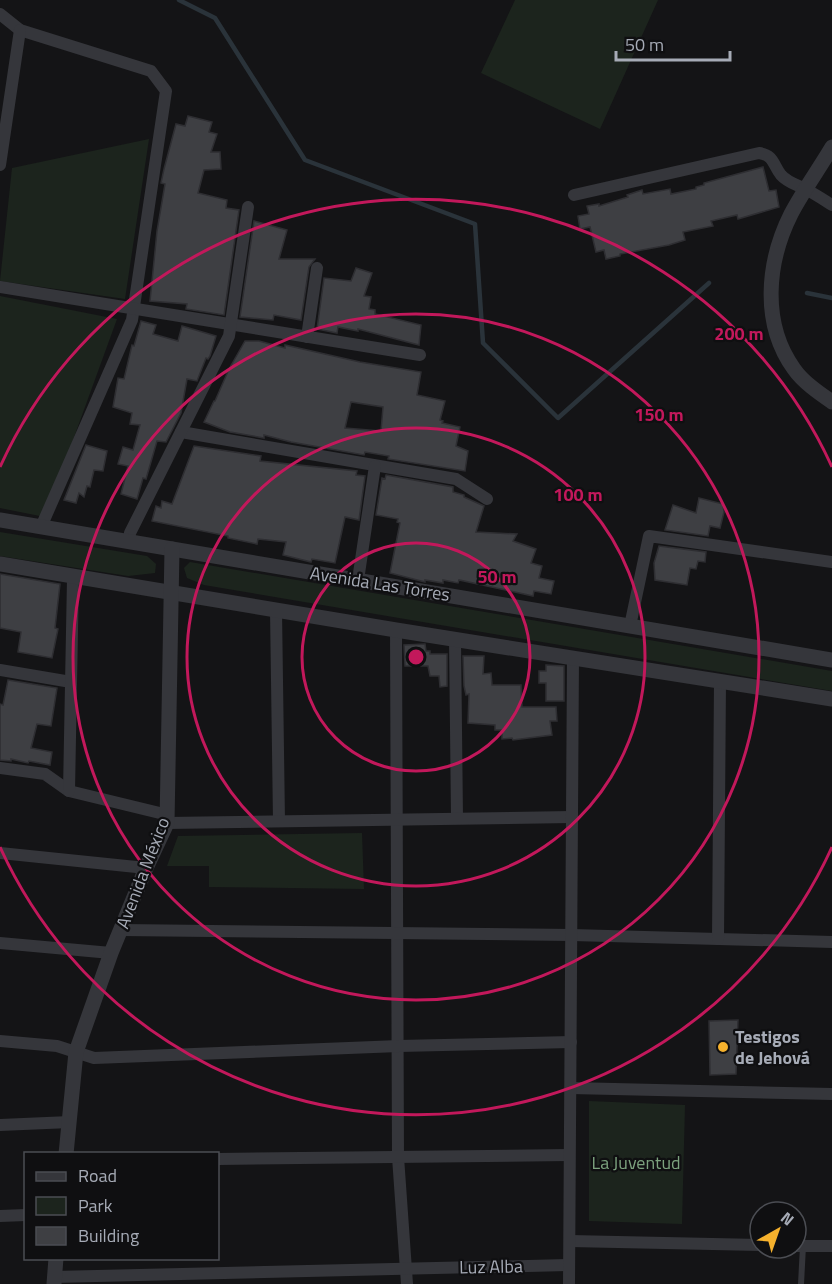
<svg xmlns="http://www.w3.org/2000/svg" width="832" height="1284" font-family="'Titillium Web',sans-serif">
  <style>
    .green { fill: #1c241d }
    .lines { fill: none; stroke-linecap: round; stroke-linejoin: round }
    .stream { stroke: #2a333a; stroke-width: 4.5 }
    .building { fill: #3e3f43; stroke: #2e2e32; stroke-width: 1.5; fill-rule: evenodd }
    .service { stroke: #35363b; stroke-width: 6 }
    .minor { stroke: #35363b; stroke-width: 12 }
    .tertiary { stroke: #35363b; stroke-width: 15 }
    .ring { fill: none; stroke: #c2185b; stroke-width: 3 }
    .poi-dot { fill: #f5b12d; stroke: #0f0f11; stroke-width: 2 }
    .labels { text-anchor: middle; stroke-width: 4.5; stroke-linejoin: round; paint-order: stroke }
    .street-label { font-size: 18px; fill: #a6abb6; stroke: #0f0f11 }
    .poi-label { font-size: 18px; font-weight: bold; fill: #a6abb6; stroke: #0f0f11; text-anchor: start }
    .park-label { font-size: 18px; fill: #7ca27e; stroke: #0f0f11 }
    .centre { fill: #c2185b; stroke: #0f0f11; stroke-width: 3 }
    .ring-label { font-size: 18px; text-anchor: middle; font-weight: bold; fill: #c2185b; stroke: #0f0f11; stroke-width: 4.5; stroke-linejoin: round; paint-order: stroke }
  </style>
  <rect width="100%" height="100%" fill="#141416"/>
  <g class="green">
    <polygon points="515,0 658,0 600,129 481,73"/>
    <polygon points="149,139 125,299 0,281 12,168"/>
    <polygon points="0,296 117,319 45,517 0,508"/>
    <polygon points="0,532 147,556 156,564 155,573 128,576 0,556"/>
    <polygon points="190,562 832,671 832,691 204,585 187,578 184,568"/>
    <polygon points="362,833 364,889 209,887 209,866 167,866 178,836"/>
    <polygon points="589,1101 685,1105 682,1224 589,1221"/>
  </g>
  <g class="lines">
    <g class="stream">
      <polyline points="179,0 215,18 305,160 475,224 483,343 558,418 709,283"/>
      <polyline points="807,293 832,298"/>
    </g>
  </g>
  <g class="building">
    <polygon points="188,116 212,122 209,132 217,134 211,152 220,152 221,169 204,170 198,193 227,200 226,208 239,210 224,315 186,309 187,304 150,301 157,231 165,184 161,183 164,169 176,124 185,126"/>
    <polygon points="763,167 769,191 776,190 779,207 738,219 737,215 711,221 713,226 683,232 685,240 669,245 620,254 620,256 606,259 604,250 596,252 590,227 580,229 578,216 589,214 587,206 599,204 599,206 628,197 627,195 642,190 643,194 670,189 671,194 696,189 696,187 704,185 704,183"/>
    <polygon points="254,221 287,230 279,259 315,259 309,267 301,320 274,315 273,320 240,317"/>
    <polygon points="356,268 372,273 364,296 371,297 369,309 375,310 375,314 421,325 419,345 358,329 358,331 338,327 337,333 317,329 324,278 351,281"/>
    <polygon points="141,321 156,325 153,334 178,341 182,326 216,336 210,356 208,359 206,358 197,381 187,379 181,413 166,442 157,441 146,479 143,478 137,499 121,494 128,466 118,464 123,447 133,450 140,425 130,424 132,413 113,407 118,378 124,379 132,345 134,346"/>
    <path d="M 245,341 L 259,341 L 285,348 L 285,345 L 360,362 L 421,372 L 417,395 L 445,401 L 440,420 L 443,421 L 442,423 L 460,427 L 456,446 L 468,451 L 465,471 L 388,459 L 389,456 L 365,452 L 364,455 L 291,442 L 264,435 L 264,438 L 230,432 L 204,422 L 214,401 L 215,401 L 229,369 ZM 351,402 L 383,407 L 381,431 L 345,428 Z"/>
    <polygon points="86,445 107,451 103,471 94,470 90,487 87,486 84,497 79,493 76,503 64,500"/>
    <polygon points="194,446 261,456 260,461 357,471 356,475 365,476 359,520 345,517 335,563 312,559 311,562 283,555 286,542 258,539 257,544 228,538 228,536 152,521 156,506 161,508 162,501 172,504"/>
    <polygon points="386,475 453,487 453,492 464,495 464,497 484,506 476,532 517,534 513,541 536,549 531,563 542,566 539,578 554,581 551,594 534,591 533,596 459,580 458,583 443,580 443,583 425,580 425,582 390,573 400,523 397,522 398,519 376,515 382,478 385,479"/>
    <polygon points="699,498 723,504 724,512 720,528 710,526 708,536 665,530 673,505 696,513"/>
    <polygon points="659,546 706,552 705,562 698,561 696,569 690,568 687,585 655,580 654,563"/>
    <polygon points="0,574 60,584 55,628 58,629 52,658 18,652 21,632 0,628"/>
    <polygon points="425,644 426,651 430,651 430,654 447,654 447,686 440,687 439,676 430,676 428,666 405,666 404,645"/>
    <polygon points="463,656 484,656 483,674 491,673 492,685 521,685 522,707 556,707 557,721 550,721 552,735 513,740 512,738 502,739 502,730 495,730 495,725 468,723 469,694 466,695 464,686"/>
    <polygon points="546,665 564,666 564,701 546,701 546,683 539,683 539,671 546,671"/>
    <polygon points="8,680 57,688 51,726 37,724 31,748 52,752 50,765 29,761 28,763 11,759 11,761 0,760 0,704 3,705"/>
    <polygon points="738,1020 736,1074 710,1075 709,1021"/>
  </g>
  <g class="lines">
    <polyline class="service" points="801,1284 803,1246"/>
    <g class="minor">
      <polyline points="0,14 20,30 151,71 166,91 132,320 41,527"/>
      <polyline points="0,165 20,30"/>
      <path d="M 574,195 L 759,153 C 774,155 773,165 781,175 C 788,183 798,185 807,190 C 815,194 824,200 832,205"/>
      <polyline points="0,287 420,355"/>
      <polyline points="307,337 317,268"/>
      <polyline points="181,432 456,479 487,499"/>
      <polyline points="129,542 130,533 229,336 248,207"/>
      <polyline points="358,580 375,466"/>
      <polyline points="276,610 279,821"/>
      <polyline points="630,626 649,536 832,562"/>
      <polyline points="396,630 398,1157 407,1284"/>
      <polyline points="455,639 457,818"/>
      <polyline points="0,670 71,682"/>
      <polyline points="0,768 45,774 69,791 168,815"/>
      <polyline points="69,791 73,578"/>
      <polyline points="167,823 572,817"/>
      <polyline points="0,853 146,868"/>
      <polyline points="121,930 572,935 832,942"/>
      <polyline points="718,939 720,681"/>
      <polyline points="0,943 111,953"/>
      <polyline points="0,1041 57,1046 94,1058 399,1046 571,1042"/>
      <polyline points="571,1088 832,1094"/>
      <polyline points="0,1125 70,1122"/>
      <polyline points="218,1159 569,1155"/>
      <polyline points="0,1216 26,1215"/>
      <polyline points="570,1241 760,1245"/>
      <polyline points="796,1246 832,1246"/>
      <polyline points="54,1277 568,1265"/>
      <polyline points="569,1284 573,658"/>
    </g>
    <g class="tertiary">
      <path d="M 832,147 C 819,169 803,191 791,214 C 767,262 761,323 794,369 C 803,382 819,393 832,402"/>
      <polyline points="0,520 832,660"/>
      <polyline points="0,564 396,630 832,699"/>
      <polyline points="66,1154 76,1052 111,953 146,868 167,823 172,549"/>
      <polyline points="54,1284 56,1258"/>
    </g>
  </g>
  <g class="ring">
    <circle cx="416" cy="657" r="114"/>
    <circle cx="416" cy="657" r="229"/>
    <circle cx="416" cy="657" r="343"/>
    <path d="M832 847A457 457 0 0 1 0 847M0 467A457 457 0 0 1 832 467"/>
  </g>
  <circle class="poi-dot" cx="723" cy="1047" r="6"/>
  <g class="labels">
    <g class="street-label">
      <text transform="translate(380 584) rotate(9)" y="6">Avenida Las Torres</text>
      <text transform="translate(143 873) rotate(-69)" y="6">Avenida México</text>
      <text transform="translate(491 1267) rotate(-1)" y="6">Luz Alba</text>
    </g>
    <g class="poi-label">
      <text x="735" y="1043">Testigos<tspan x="735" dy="21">de Jehová</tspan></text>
    </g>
    <g class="park-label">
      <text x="636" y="1169">La Juventud</text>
    </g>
  </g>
  <circle cx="416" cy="657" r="9" class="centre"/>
  <g class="ring-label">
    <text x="739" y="340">200 m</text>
    <text x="659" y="421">150 m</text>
    <text x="578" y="501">100 m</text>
    <text x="497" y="583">50 m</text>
  </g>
  <rect x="24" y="1152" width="195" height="108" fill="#0f0f11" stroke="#4b4d53" stroke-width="1.5"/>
  <rect x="36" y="1172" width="30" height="9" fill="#35363b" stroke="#4b4d53" stroke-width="1.5"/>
  <text x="78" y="1182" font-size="18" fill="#a6abb6">Road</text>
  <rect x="36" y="1197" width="30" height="18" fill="#1c241d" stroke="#4b4d53" stroke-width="1.5"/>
  <text x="78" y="1212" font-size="18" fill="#a6abb6">Park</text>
  <rect x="36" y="1227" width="30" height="18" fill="#3e3f43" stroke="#4b4d53" stroke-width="1.5"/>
  <text x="78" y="1242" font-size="18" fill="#a6abb6">Building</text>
  <g transform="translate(778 1230) rotate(40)"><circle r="28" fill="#0f0f11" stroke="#4b4d53" stroke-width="1.5"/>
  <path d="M0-4.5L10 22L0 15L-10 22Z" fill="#f5b12d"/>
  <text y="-9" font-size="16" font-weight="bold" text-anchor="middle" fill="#a6abb6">N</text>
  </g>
  <path d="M616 51v9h114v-9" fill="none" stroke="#a6abb6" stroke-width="3"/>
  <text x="625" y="51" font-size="18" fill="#a6abb6" stroke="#0f0f11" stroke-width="4.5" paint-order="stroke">50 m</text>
</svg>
